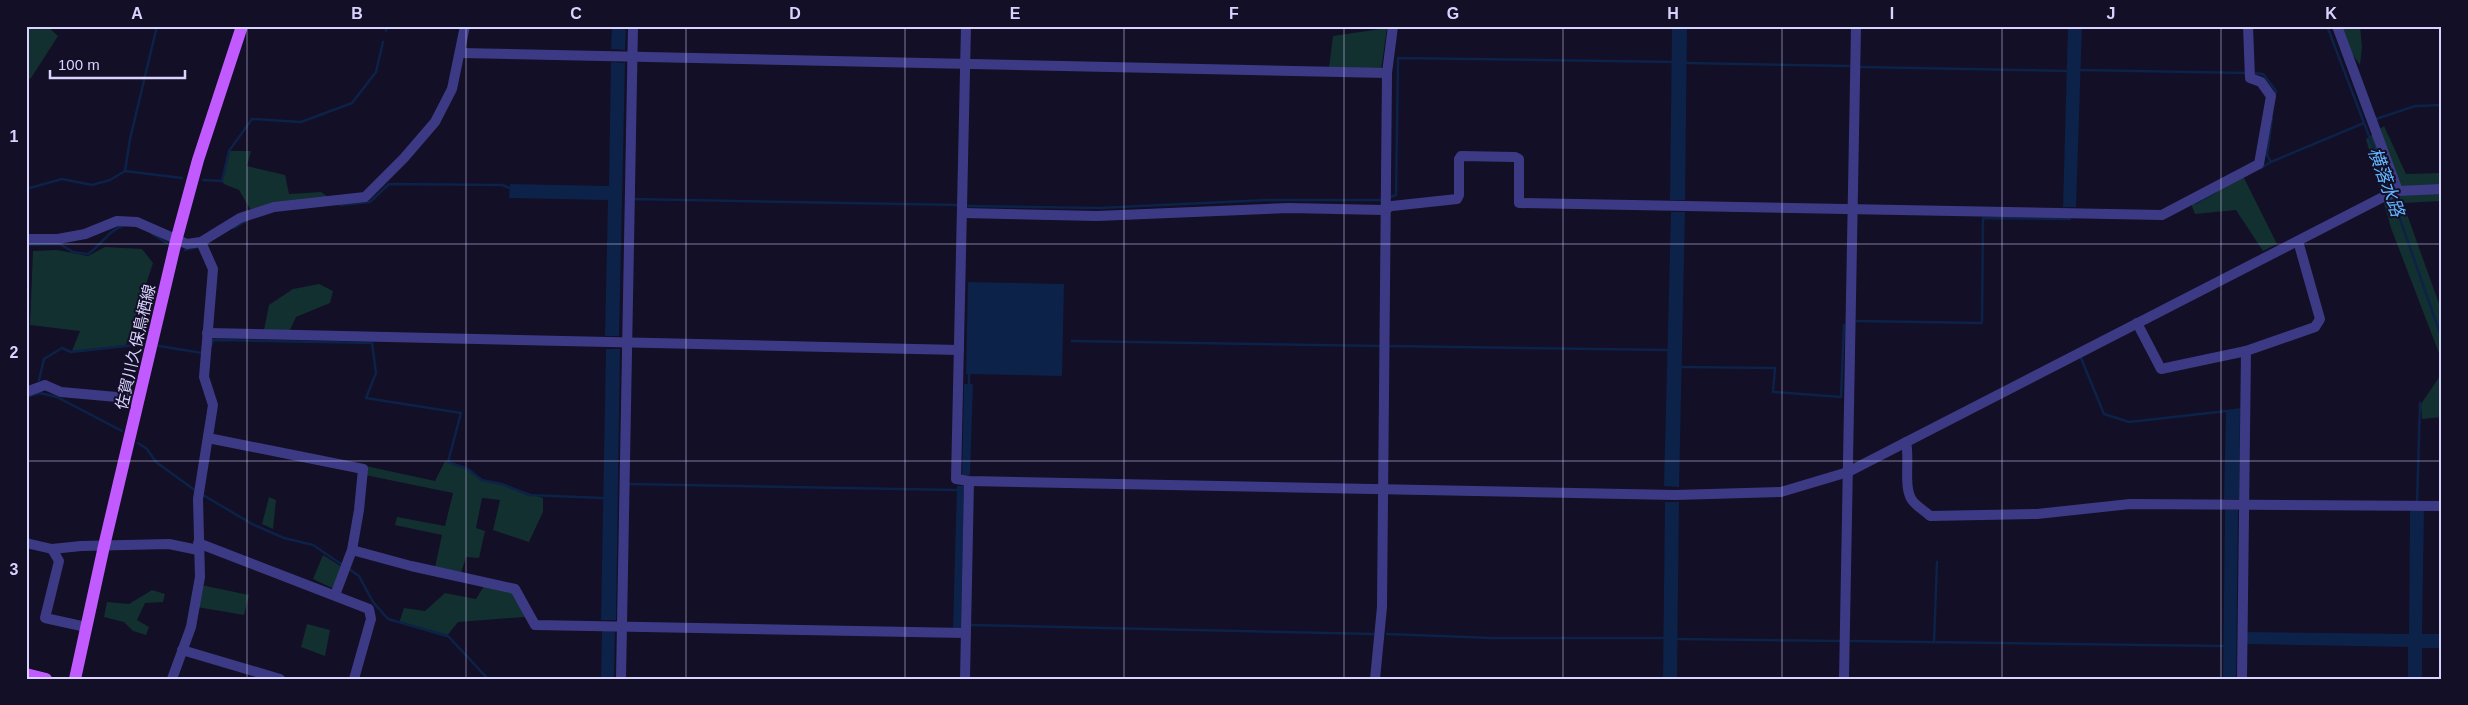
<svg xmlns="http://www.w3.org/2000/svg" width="2468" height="705" font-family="Arial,'Noto Sans JP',sans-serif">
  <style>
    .green { fill: #12302f }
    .water { fill: #0c2248 }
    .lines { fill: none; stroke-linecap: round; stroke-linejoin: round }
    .stream { stroke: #0c2248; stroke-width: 2.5 }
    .street { stroke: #3d3a85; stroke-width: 10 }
    .primary { stroke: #c25bff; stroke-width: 12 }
    .grid { fill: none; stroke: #d9d4ff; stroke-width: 1; stroke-opacity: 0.55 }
    .labels { text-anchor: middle; stroke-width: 4; stroke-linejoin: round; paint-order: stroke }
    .street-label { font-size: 16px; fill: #d9d4ff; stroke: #130f26 }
    .water-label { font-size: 18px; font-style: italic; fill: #62b6ff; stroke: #130f26 }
    .neatline { fill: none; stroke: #d9d4ff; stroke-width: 2 }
    .grid-label { font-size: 16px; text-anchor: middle; font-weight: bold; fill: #d9d4ff }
  </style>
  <rect width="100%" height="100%" fill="#130f26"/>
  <g class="green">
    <polygon points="26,26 47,26 58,36 31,78 26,81"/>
    <polygon points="2342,26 2360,26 2362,47 2360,65 2351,52"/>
    <polygon points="1387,28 1381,70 1329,68 1333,36"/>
    <polygon points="2384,126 2406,174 2442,173 2442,201 2403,203 2442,312 2442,361 2391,228 2366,139"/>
    <polygon points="229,151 251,151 247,166 285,175 289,194 321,192 328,197 250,209 239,190 224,184 222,181"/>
    <polygon points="2243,176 2277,244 2263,251 2236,210 2195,214 2191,204"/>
    <polygon points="105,247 142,249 153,263 126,345 72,351 80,331 30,325 33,251 57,250 88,256"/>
    <polygon points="319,284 333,291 330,303 296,317 289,332 264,330 269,305 293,289"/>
    <polygon points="2442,373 2442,417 2422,419 2421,404"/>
    <polygon points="445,461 468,469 482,480 502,484 543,498 543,512 529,542 493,530 500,500 482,498 476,528 485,531 479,558 466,557 461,573 435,567 442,535 395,525 397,517 445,526 453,493 365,475 366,466 435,481"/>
    <polygon points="269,497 276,500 273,529 262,524"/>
    <polygon points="323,555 342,567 334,589 313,579"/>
    <polygon points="201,585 249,595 244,615 197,607"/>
    <polygon points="484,586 514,593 525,617 458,622 446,637 399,623 404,608 425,611 445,593 476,599"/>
    <polygon points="152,590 165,594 163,602 145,603 137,620 149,627 146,635 133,631 124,622 104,617 107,602 129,604"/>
    <polygon points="307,624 330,630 325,656 301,647"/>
  </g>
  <g class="water">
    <polygon points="612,26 626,26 625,50 611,49"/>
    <polygon points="1672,26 1687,26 1685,200 1670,200"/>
    <polygon points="2068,26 2082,26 2076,207 2063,207"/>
    <polygon points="611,62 625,63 619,336 605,336 608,200 509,198 510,184 609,186"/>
    <polygon points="1671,212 1685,212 1679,487 1664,486"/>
    <polygon points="968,282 1064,284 1062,376 966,374"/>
    <polygon points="606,349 620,349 616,620 601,620"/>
    <polygon points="964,384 973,384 970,475 962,475"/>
    <polygon points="2240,408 2239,499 2224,499 2226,410"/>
    <polygon points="957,486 964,486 961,628 953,628"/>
    <polygon points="1665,502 1679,502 1677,679 1663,679"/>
    <polygon points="2225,510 2238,510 2236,679 2223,679"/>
    <polygon points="2410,511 2424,511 2422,634 2442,634 2442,648 2422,648 2422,679 2408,679 2408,647 2247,644 2247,632 2409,634"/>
    <polygon points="602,631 615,631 614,679 601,679"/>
  </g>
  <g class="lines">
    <g class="stream">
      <polyline points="2327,26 2390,191"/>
      <polyline points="386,31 386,26"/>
      <polyline points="1687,63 1849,66"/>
      <polyline points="1861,67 2067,71"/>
      <polyline points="2080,70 2246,73"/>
      <polyline points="2252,73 2263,74 2276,91 2275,95"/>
      <polyline points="2272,118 2267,155 2271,162 2364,123"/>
      <polyline points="2376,119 2415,106 2442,105"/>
      <polyline points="2261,168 2271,162"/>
      <polyline points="125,171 130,139 157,26"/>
      <polyline points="203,180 222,181 229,151 252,119 301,122 352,103 376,72 383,42"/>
      <polyline points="26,189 62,179 92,185 110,180 125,171 182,178"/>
      <polyline points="2392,196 2442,339"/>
      <polyline points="1388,198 1396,195 1398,58 1675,62"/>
      <polyline points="632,199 959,205"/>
      <polyline points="2196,203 2216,192"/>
      <polyline points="340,205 370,202 389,184 502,185 512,189"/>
      <polyline points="964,206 1099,208 1267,200 1383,200"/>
      <polyline points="234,228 246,221"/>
      <polyline points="152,234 167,243"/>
      <path d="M 26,245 L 60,244 L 73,252 L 88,254 C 102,245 108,230 123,226"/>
      <polyline points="185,250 198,247"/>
      <polyline points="1857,321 1982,323 1983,218 2070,219"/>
      <polyline points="1072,341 1381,346"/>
      <polyline points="159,346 202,353"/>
      <polyline points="211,346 213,340 372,343 376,373 366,398 461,413 448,462 468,469 482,480 502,484 529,495 603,498"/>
      <polyline points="1390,346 1668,350"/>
      <polyline points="2081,358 2104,414 2129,422 2227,411"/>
      <polyline points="1682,367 1775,368 1773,392 1841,397 1844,325"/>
      <polyline points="39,380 44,359 62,348 71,352 144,344"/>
      <polyline points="969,386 969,374"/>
      <polyline points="26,397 40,393 57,397 122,431"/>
      <polyline points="138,443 147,449 156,462 196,491"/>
      <polyline points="630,484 956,490"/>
      <polyline points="203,495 252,524 284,538 313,545 344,566"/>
      <polyline points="2417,504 2420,403"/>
      <polyline points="349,569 359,576 373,602 388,619 448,636 488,679"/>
      <polyline points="970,625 1373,634"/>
      <polyline points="1387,634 1492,638 1664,638"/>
      <polyline points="1678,639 1840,641"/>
      <polyline points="1851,641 2223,646"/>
      <polyline points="1934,642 1937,562"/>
    </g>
    <g class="street">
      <polyline points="966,26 956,479 969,481 1675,495 1781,492 1848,472 2385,196 2398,191 2442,189"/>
      <polyline points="2337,26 2398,191"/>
      <polyline points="461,53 1387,73"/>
      <polyline points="963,213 1097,216 1289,208 1383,210 1392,206 1457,199 1459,195 1459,159 1461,156 1515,157 1519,159 1519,203 2162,215 2259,164 2271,96 2261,82 2250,78 2248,26"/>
      <polyline points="26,239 58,239 85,234 117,221 137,222 187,244 201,242 240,218 274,207 365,197 404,158 435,122 452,89 465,26"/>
      <polyline points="2137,323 2161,369 2246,351 2315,327 2320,319 2298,241"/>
      <polyline points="207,333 959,350"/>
      <polyline points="26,392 45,385 61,392 139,399"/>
      <polyline points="208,438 363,469 359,510 352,550 335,595"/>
      <path d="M 1906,442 C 1910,458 1903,487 1912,500 C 1916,506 1925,511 1930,516 L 2037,514 L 2130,504 L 2442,506"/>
      <polyline points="26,543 52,549 81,546 169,544 198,550"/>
      <polyline points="198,543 369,609 371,619 354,679"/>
      <polyline points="52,549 59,561 45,618 86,627"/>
      <polyline points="352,550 411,566 515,589 535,625 965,633"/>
      <polyline points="182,650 280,679"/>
      <polyline points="172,679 191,627 200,577 198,499 213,405 204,377 213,269 201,242"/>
      <polyline points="621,679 633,26"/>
      <polyline points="965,679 969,481"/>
      <polyline points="1375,679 1382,607 1387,73 1393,26"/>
      <polyline points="1844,679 1856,26"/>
      <polyline points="2242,679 2246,351"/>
    </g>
    <g class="primary">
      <polyline points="26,674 46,679"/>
      <polyline points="75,679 104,546 176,241 198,160 242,26"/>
    </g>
  </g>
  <path class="grid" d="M 247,26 L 247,679M 466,26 L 466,679M 686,26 L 686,679M 905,26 L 905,679M 1124,26 L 1124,679M 1344,26 L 1344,679M 1563,26 L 1563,679M 1782,26 L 1782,679M 2002,26 L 2002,679M 2221,26 L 2221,679M 26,244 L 2442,244M 26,461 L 2442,461"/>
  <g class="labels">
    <g class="street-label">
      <text transform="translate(135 347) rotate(-77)" y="6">佐賀川久保鳥栖線</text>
    </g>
    <g class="water-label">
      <text transform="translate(2386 182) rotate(70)" y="6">横落水路</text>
    </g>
  </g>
  <rect width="2468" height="705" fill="none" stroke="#130f26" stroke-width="55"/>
  <path d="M50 70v8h135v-8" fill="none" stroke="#d9d4ff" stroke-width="2.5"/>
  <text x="58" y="70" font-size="15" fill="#d9d4ff" stroke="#130f26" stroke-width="4" paint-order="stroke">100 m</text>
  <rect x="28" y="28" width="2412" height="650" class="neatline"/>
  <g class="grid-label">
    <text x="137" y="19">A</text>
    <text x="357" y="19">B</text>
    <text x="576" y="19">C</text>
    <text x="795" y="19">D</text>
    <text x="1015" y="19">E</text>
    <text x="1234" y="19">F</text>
    <text x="1453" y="19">G</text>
    <text x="1673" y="19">H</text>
    <text x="1892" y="19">I</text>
    <text x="2111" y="19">J</text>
    <text x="2331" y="19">K</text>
    <text x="14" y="142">1</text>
    <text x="14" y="358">2</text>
    <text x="14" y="575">3</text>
  </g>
</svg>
